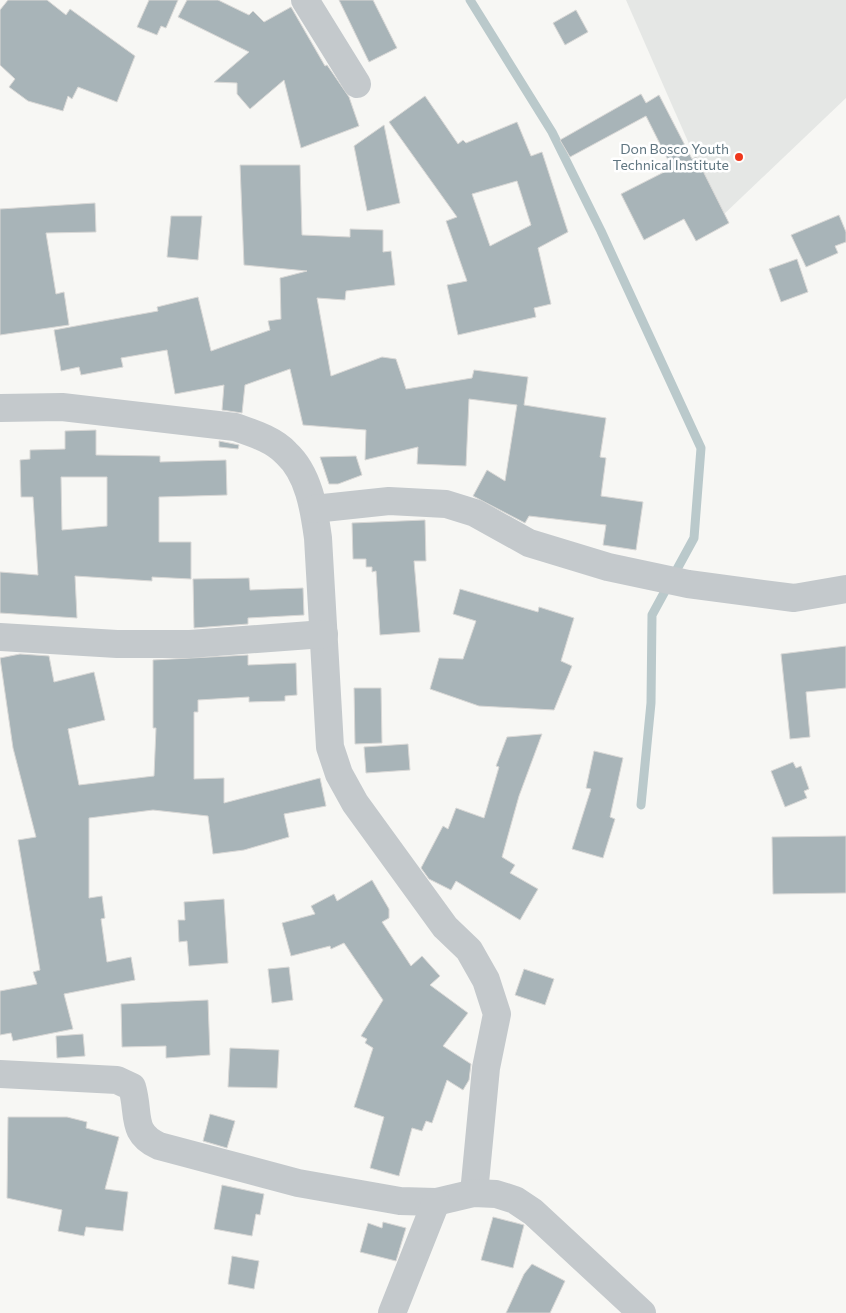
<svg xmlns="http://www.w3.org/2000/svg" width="846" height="1313" font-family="Commissioner,sans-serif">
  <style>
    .built { fill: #e5e7e5 }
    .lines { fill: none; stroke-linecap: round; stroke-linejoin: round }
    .stream { stroke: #bac9cb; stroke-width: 9 }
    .building { fill: #a8b4b8; stroke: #d9d8d6; fill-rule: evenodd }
    .minor { stroke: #c4c9cc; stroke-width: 28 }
    .poi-dot { fill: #ef371c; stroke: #fff; stroke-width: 2 }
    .labels { text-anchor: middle; stroke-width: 5; stroke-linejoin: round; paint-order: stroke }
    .poi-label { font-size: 14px; fill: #607681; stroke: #fff; text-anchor: end }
  </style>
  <rect width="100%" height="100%" fill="#f7f7f4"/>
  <polygon class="built" points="626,0 846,0 846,98 721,217"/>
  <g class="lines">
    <polyline class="stream" points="470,0 552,132 601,231 701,448 694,538 652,615 651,703 641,805"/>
  </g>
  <g class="building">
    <polygon points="8,0 47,0 66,15 70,9 135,56 117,102 78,87 72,99 68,96 63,111 28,101 9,87 15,79 0,65 0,10"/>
    <polygon points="149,0 178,0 166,28 161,26 157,35 137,27"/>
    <polygon points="187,0 218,0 249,15 253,11 264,22 291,7 325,66 327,65 349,97 359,126 301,148 284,80 250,109 237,94 237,83 214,82 249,52 178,17"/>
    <polygon points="339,0 373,0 397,48 369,62"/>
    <polygon points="576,10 588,32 565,45 553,23"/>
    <polygon points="641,94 646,103 659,95 692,159 696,157 729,223 696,241 684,219 644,240 621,194 672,168 646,116 570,157 560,140"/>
    <path d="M 425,96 L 458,144 L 463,140 L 466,143 L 517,122 L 531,156 L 542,152 L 568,232 L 538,248 L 551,304 L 534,308 L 536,317 L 458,335 L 447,285 L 467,281 L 446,221 L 457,217 L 389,122 ZM 517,181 L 531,225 L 490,246 L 472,194 Z"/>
    <polygon points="384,125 400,203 367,211 354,146"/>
    <polygon points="240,165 300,165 302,235 350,237 350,229 383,230 383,252 391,251 395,285 346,291 345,300 317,298 331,376 382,357 396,359 406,389 472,378 474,370 528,377 524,405 606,418 600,457 606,458 601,496 643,502 636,550 603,545 606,525 529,516 525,523 473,496 487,470 505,481 517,405 469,399 466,466 417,464 418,447 365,460 366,430 303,425 290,369 245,385 242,413 222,410 224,385 175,394 167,350 121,358 123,367 81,375 79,367 61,371 54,330 158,311 157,307 198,297 211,351 270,330 268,321 281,319 280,278 307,271 244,265"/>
    <polygon points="95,203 96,232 46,233 56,294 64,292 69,325 0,335 0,209"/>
    <polygon points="839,215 846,232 846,242 835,246 838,253 806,267 791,235"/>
    <polygon points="171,216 202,216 198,260 167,257"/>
    <polygon points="797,259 808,292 781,302 769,269"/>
    <path d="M 96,430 L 96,455 L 160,456 L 160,462 L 226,460 L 227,495 L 159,497 L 159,542 L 191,542 L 191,579 L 152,577 L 152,581 L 75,576 L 77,618 L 0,613 L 0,572 L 38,575 L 33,497 L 21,497 L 20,460 L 30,459 L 30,450 L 65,449 L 65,431 ZM 61,477 L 107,477 L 107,526 L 62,530 Z"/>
    <polygon points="219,441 239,445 238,449 219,447"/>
    <polygon points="356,456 362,475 338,484 329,484 320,457"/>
    <polygon points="425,520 426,561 414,561 420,632 380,635 376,571 372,572 372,567 366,567 366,559 353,559 352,523"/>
    <polygon points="249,578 250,590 303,588 304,615 248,618 248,624 194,628 193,579"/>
    <polygon points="460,589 538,612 539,607 574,618 561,661 572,666 554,710 479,706 430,689 439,658 463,659 476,621 453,614"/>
    <polygon points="846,646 846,688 806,692 810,737 790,739 781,654"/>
    <polygon points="20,654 49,656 54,682 94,672 105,720 68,729 79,785 154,776 156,728 153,728 153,660 248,655 248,665 296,663 297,695 285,696 285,701 249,702 249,697 198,700 198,712 194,712 194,779 224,778 224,803 320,778 326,806 284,814 289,837 244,850 213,854 208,816 153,810 89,818 89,898 102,896 105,918 101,919 107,962 131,957 135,980 64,994 73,1029 13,1041 11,1033 0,1035 0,991 37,984 33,972 40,970 18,840 36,837 13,748 0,658"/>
    <polygon points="354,688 381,688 382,743 355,744"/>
    <polygon points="542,734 519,796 502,857 515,865 510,873 538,889 520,920 456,881 451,890 429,879 421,868 443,826 448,829 456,808 484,818 499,767 496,766 507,737"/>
    <polygon points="408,744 410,770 366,773 364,747"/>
    <polygon points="594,751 623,758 610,817 615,819 603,858 572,849 591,789 586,788"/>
    <polygon points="793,762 796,768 801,766 809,789 804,791 807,798 785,807 771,771"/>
    <polygon points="846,836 846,893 773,894 772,837"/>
    <polygon points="372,880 389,909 389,918 382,922 411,966 422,956 440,976 430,985 468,1013 443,1046 471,1064 469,1080 463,1090 447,1080 432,1123 426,1121 422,1131 412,1128 399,1176 370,1168 384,1117 354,1107 373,1048 365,1043 367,1039 361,1036 383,1000 344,943 331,949 330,946 291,956 282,923 315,914 311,906 334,894 337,901"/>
    <polygon points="224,899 228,963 189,966 187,941 179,942 178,920 185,920 184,902"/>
    <polygon points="289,967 293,1000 272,1003 268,969"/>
    <polygon points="524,969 554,979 545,1005 515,995"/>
    <polygon points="208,1000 210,1055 166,1058 166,1046 122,1047 121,1004"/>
    <polygon points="83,1034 85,1056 57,1058 56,1036"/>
    <polygon points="230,1048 279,1050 277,1088 228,1087"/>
    <polygon points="210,1114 235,1121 227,1148 203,1141"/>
    <polygon points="8,1117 67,1117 87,1122 86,1128 119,1137 105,1189 128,1192 123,1231 86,1227 84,1236 58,1231 62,1210 7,1198"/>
    <polygon points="222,1185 264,1194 260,1215 256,1214 252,1236 214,1229"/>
    <polygon points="493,1217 524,1225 513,1268 481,1260"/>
    <polygon points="383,1222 406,1228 396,1261 360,1252 368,1223 382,1228"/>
    <polygon points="232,1256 259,1261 254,1289 228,1284"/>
    <polygon points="532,1264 565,1281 550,1313 506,1313 524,1274"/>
  </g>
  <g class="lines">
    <g class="minor">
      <polyline points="305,0 357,84"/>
      <path d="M 0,408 L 62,407 L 235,427 C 252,433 273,439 286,453 C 309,474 314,509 318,538 L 330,747 L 339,774 L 355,803 L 445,927 L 469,950 L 486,980 L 497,1014 L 486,1068 L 474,1193"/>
      <polyline points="314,509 389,501 446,504 475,513 529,543 608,567 688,584 794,598 846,589"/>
      <polyline points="0,637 117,644 190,644 324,634"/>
      <path d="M 0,1074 L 117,1080 L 132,1087 C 140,1114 130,1133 159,1146 L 298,1183 L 400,1201 L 436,1202 L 474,1193 L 496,1194 L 515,1200 L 533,1212 L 642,1313"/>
      <polyline points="392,1313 436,1202"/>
    </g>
  </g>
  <circle class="poi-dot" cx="739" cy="157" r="5"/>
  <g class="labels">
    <g class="poi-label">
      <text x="729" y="154">Don Bosco Youth<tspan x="729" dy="16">Technical Institute</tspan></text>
    </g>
  </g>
</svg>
